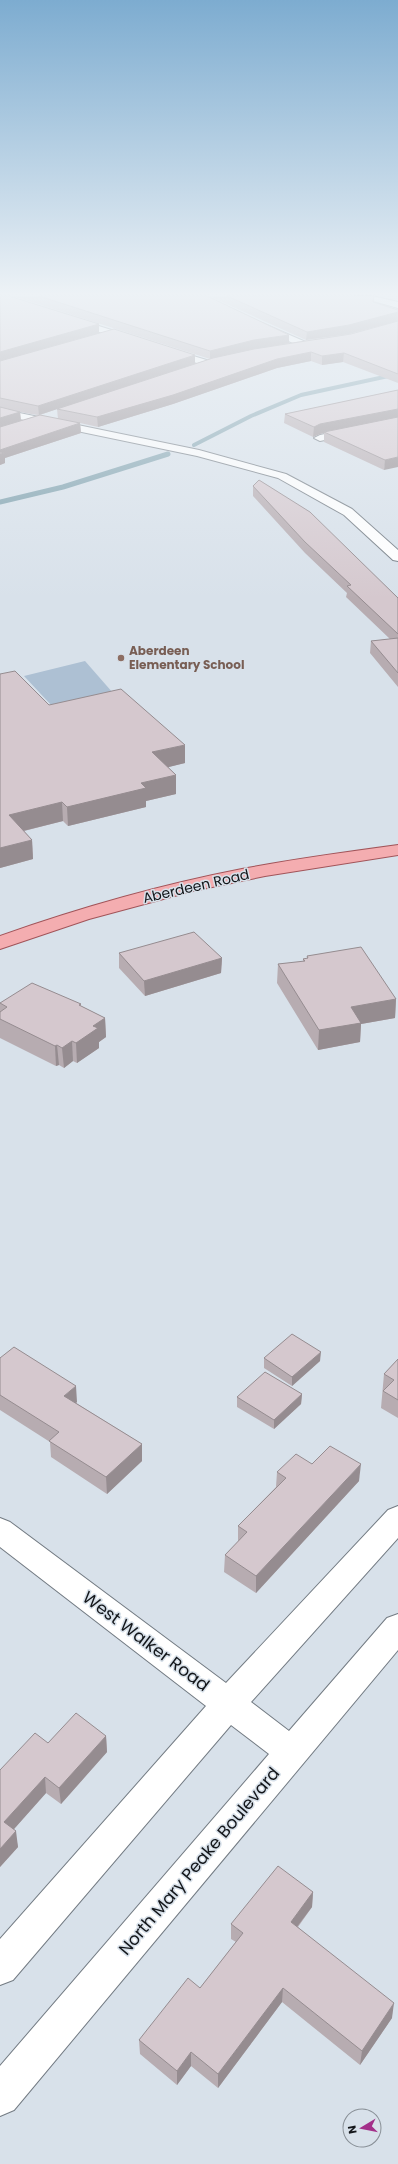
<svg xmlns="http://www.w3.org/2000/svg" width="398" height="2164" font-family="Poppins,sans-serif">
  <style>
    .green { fill: #adc0d3 }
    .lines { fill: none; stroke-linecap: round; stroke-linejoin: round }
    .stream-far1 { stroke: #7ea0ad; stroke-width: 4 }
    .stream { stroke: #7ea0ad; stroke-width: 5 }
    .minor-casing { stroke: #737b83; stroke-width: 2 }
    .major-casing { stroke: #a15459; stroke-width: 2 }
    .minor { fill: #fff; fill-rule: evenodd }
    .major { fill: #f4adb0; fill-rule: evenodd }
    .wall { fill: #b7acb1; fill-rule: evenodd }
    .shaded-wall { fill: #958c90 }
    .building { fill: #d5c8ce; stroke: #958c90 }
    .education-dot { fill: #8d6e63; stroke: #d8e1ea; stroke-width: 1.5 }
    .labels { text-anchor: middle; stroke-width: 3; stroke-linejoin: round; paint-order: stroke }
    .far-education-label { font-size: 12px; font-weight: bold; fill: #785e54; stroke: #d8e1ea; text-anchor: start }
    .street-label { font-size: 14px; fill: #13161a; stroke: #d8e1ea }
    .near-street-label { font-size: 17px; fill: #13161a; stroke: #d8e1ea }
  </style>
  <rect width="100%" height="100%" fill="#d8e1ea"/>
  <polygon class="green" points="85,661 113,693 53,707 24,676"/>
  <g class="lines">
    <polyline class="stream-far1" points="194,445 251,416 301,395 398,374"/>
    <polyline class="stream" points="0,502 63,487 168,454"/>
    <g class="minor-casing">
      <g id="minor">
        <polygon points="355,296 372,296 398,302 398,308"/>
        <polygon points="70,317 137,338 139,340 134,343 131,342 67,322 67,318"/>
        <polygon points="262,323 308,343 310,345 305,348 302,347 259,328 257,326"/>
        <polygon points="167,348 213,362 215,364 210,367 164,353 164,349"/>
        <polygon points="0,409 199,450 286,474 352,509 398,550 398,561 393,560 344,515 278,478 197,456 0,415"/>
        <polygon points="398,419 398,425 320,441 314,438 320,435"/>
        <polygon points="398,1506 398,1538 251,1702 289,1731 387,1618 398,1614 398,1650 14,2110 0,2116 0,2066 269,1754 231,1725 13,1980 0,1985 0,1939 206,1706 0,1547 0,1518 10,1522 226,1683 388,1510"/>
      </g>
    </g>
    <g class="major-casing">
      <path id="major" d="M 398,845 L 398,855 L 265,876 L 193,891 L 89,919 L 0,949 L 0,936 C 79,908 160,885 242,869 C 294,859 346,852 398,845 Z"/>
    </g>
    <use href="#minor" class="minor"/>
    <use href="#major" class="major"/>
  </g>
  <g class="wall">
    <path d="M 0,296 L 99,324 L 99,333 L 195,364 L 125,387 L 210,359 L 13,296 L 207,296 L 289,335 L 289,343 L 351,334 L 398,321 L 398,383 L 343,362 L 322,365 L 311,361 L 277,368 L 173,404 L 98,427 L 80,423 L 81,433 L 5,458 L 5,463 L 0,465 ZM 57,409 L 58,419 L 40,415 ZM 20,412 L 31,414 L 38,415 L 21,421 Z"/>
    <polygon points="209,296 374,296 374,302 398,310 398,321 349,334 306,340"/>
    <polygon points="398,390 384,470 324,442 324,433 320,434 313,437 284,423 285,414"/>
    <polygon points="253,486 398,598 398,687 370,653 371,641 390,639 346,597 347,593 305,553 253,496"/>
    <polygon points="0,674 49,705 185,763 168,767 176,775 176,794 146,801 146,807 68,826 63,821 24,831 32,840 33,859 0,868"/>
    <polygon points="119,953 222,958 221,973 145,996 119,968"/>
    <polygon points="307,956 396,999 395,1018 361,1024 360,1042 318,1050 277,983 278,964 303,962 303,959 307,958"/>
    <polygon points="0,1003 81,1004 81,1006 105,1018 106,1037 99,1042 99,1048 77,1063 73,1061 64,1068 59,1065 56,1066 0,1038"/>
    <polygon points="0,1358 77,1402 76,1403 142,1444 142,1461 107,1494 51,1457 50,1442 0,1410"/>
    <polygon points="264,1358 320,1361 292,1386 264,1368"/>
    <polygon points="398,1359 398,1418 381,1408 384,1374"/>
    <polygon points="302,1394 301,1404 274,1429 237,1407 237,1397"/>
    <polygon points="312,1464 359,1481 256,1593 224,1572 225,1555 238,1542 238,1526 276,1487 277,1472"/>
    <polygon points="106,1736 107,1752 61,1804 46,1793 14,1829 18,1847 0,1867 0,1770 48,1743"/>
    <polygon points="313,1892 312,1907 298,1927 392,2018 360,2065 282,2002 218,2088 191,2066 177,2085 140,2054 139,2040 200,1988 236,1942 231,1939 231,1924"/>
  </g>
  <g class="shaded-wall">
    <polygon points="398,312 398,321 349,334 306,340 307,332"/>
    <polygon points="99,324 99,333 0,361 0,352"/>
    <polygon points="289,335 289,343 210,359 210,351 254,340"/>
    <polygon points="311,352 311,361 277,368 173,404 98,427 97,417 277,359"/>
    <polygon points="344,353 343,362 322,365 322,356"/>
    <polygon points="195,355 195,364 39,415 38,406"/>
    <polygon points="398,409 398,418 324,432 324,433 320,434 313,437 314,427 320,424"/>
    <polygon points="20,412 21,421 0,428 0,418"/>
    <polygon points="80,423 81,433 5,458 5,463 0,465 0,450"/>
    <polygon points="398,457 398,467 384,470 385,460"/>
    <polygon points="185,745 185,763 153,771 152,752"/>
    <polygon points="176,775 176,794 146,801 146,807 68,826 67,807 141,783"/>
    <polygon points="62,802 63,821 11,834 9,815"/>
    <polygon points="32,840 33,859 0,868 0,848"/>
    <polygon points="222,958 221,973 145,996 144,981"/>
    <polygon points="396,999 395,1018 361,1024 360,1042 318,1050 319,1030 351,1007"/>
    <polygon points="105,1018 106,1037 99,1042 99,1048 77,1063 76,1043 93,1026"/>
    <polygon points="72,1041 73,1061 64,1068 62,1048"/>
    <polygon points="57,1045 59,1065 56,1066 55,1046"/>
    <polygon points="321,1352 320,1361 292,1386 292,1377"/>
    <polygon points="76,1386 77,1402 65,1413 64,1396"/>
    <polygon points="302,1394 301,1404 274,1429 274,1420"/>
    <polygon points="142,1444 142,1461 107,1494 106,1477"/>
    <polygon points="361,1464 359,1481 256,1593 256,1576"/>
    <polygon points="106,1736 107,1752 61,1804 59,1788"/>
    <polygon points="45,1777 46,1793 6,1838 4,1822"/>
    <polygon points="16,1831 18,1847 0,1867 0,1849"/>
    <polygon points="313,1892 312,1907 290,1936 291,1922"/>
    <polygon points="283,1988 282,2002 218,2088 218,2074"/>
    <polygon points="394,2003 392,2018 360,2065 362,2051"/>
    <polygon points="191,2052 191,2066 177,2085 177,2071"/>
  </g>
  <g class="building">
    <polygon points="0,296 9,296 99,324 0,352"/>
    <polygon points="39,296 207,296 289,335 254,340 210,351"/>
    <polygon points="227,296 374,296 373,302 398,310 398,312 349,325 307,332"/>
    <polygon points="398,321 398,374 344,353 322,356 311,352 277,359 173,395 97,417 57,409 213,358 254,349 351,334"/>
    <polygon points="114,329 195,355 38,406 0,398 0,361"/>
    <polygon points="398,390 398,409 320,424 314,427 285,414"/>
    <polygon points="0,407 20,412 0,418"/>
    <polygon points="40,415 80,423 0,450 0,427"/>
    <polygon points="398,417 398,457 385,460 324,432"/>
    <polygon points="0,452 5,453 0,454"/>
    <polygon points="259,480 310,512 398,598 398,634 347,586 351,585 305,542 253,486"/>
    <polygon points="398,638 398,673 371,641"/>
    <polygon points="15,671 49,705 121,689 185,745 152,752 176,775 141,783 146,788 67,807 62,802 9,815 32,840 0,848 0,674"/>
    <polygon points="194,932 222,958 144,981 119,953"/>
    <polygon points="361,947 396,999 351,1007 361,1023 319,1030 278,964 305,961 303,959 308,958 307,956"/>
    <polygon points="32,983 81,1004 79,1005 105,1018 93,1026 98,1028 76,1043 72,1041 62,1048 57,1045 55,1046 0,1019 0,1012 7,1007 0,1003"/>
    <polygon points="292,1334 321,1352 292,1377 264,1358"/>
    <polygon points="14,1347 76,1386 64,1396 142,1444 106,1477 49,1441 59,1432 0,1395 0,1358"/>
    <polygon points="398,1359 398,1400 383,1391 394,1380 384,1374"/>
    <polygon points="265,1372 302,1394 274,1420 237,1397"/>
    <polygon points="330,1446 361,1464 256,1576 225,1555 247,1532 238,1526 286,1478 277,1472 296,1454 312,1464"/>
    <polygon points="76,1713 106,1736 59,1788 45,1777 4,1822 16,1831 0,1849 0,1770 35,1733 48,1743"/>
    <polygon points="278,1866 313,1892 291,1922 394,2003 362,2051 283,1988 218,2074 191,2052 177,2071 139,2040 188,1978 200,1988 243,1933 231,1924"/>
  </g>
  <linearGradient id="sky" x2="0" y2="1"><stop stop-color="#7dacd0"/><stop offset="0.49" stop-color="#edf2f6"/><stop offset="1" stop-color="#edf2f6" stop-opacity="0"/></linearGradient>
  <rect width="398" height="599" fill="url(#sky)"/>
  <circle class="education-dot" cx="121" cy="658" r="4"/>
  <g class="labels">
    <g class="far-education-label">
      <text x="129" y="655">Aberdeen<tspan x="129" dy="14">Elementary School</tspan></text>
    </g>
    <g class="street-label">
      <text transform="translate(196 886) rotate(-13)" y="5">Aberdeen Road</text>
    </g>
    <g class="near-street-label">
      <text transform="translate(146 1641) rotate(37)" y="6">West Walker Road</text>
      <text transform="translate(199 1861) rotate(-50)" y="6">North Mary Peake Boulevard</text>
    </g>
  </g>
  <g transform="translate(362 2128) rotate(260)"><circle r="19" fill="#d8e1ea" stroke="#899097"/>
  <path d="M0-3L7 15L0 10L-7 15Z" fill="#a3308a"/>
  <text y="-6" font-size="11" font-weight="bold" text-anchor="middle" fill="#13161a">N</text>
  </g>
</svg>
